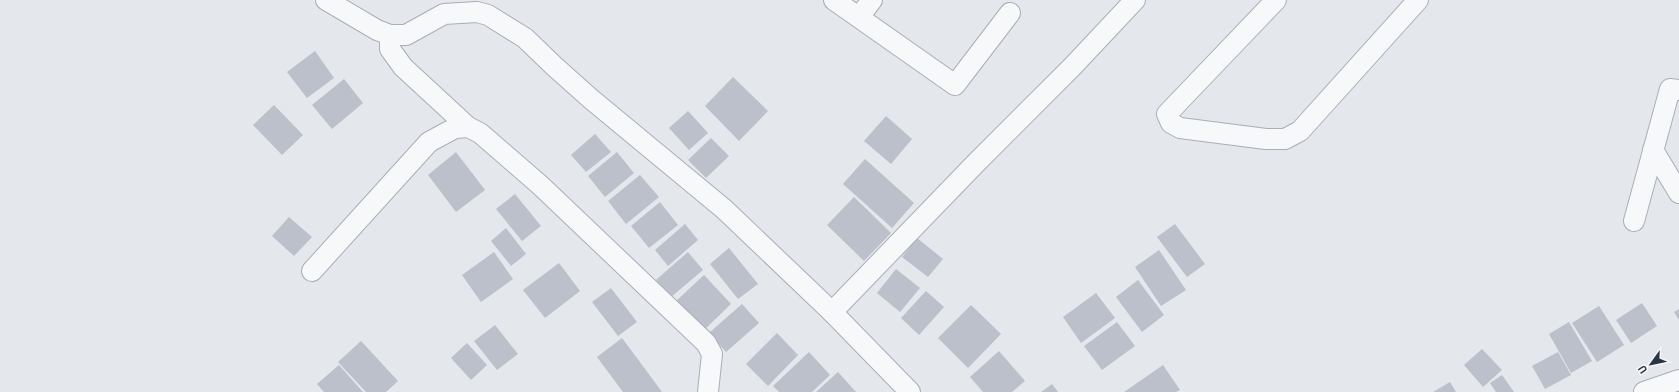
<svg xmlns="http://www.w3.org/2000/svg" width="1679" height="392" font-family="'PT Sans',sans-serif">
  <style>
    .building { fill: #bbc0ca }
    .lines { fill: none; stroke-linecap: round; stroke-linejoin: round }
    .minor-casing { stroke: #a9aeb7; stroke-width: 22 }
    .minor { stroke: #f7f8fa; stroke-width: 20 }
  </style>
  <rect width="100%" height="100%" fill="#e4e7ec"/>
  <g class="building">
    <polygon points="315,51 334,78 307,98 287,72"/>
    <polygon points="733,77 768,111 739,141 705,106"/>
    <polygon points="344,79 363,103 332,129 312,105"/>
    <polygon points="274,105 303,135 282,155 253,125"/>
    <polygon points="688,111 708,133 689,150 669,128"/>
    <polygon points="886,116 912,139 891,164 864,141"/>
    <polygon points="595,134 611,152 586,172 571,155"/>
    <polygon points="711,138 729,156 706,178 688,160"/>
    <polygon points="456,152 485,190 456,212 428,175"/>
    <polygon points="617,152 634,173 605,197 588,176"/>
    <polygon points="865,159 914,203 892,228 843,184"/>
    <polygon points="640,175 659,197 626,224 608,201"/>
    <polygon points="515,194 541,226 522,241 496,209"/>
    <polygon points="854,197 891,233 864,261 827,225"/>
    <polygon points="660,202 678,225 649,248 631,226"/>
    <polygon points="289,217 312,237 294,256 272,236"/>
    <polygon points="685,224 698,240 668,266 655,250"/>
    <polygon points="1175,224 1205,264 1187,277 1157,237"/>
    <polygon points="506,228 526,254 511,266 491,241"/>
    <polygon points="917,238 943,259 928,277 902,257"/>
    <polygon points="729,248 758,284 738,299 710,264"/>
    <polygon points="1159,250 1186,290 1161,306 1135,267"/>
    <polygon points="494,252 513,279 481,302 462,275"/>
    <polygon points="688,252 703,270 671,297 656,280"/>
    <polygon points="559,263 580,291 545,318 523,290"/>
    <polygon points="896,269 920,288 900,312 877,293"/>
    <polygon points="704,275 731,304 701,333 674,303"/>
    <polygon points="1138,280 1164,315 1142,332 1116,297"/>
    <polygon points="611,288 637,322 618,336 592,302"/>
    <polygon points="926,291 944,307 919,335 901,318"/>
    <polygon points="1096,293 1115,318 1081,343 1063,317"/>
    <polygon points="1642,303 1657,326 1631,343 1616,320"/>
    <polygon points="742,304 759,323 726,352 709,333"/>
    <polygon points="971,305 1001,334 968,368 938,338"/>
    <polygon points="1599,306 1624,345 1597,362 1572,323"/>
    <polygon points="1679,309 1679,320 1674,312"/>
    <polygon points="1117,322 1135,346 1102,370 1084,346"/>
    <polygon points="1569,322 1592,361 1571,373 1549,334"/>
    <polygon points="495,325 518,354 497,370 474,341"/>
    <polygon points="777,333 798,355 768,386 746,364"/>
    <polygon points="622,338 651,377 662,392 623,392 597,357"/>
    <polygon points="361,341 398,381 386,392 366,392 338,362"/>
    <polygon points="467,343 487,365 471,380 451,358"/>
    <polygon points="1482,349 1502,370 1483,387 1464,365"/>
    <polygon points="999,351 1025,381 1012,392 983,392 970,377"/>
    <polygon points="809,352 830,375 812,392 779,392 773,386"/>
    <polygon points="1558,352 1571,375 1545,389 1532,366"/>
    <polygon points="339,365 363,392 324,392 317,384"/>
    <polygon points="1163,365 1180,390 1176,392 1124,392"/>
    <polygon points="838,372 856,392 816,392"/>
    <polygon points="1502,375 1514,392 1496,392 1490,383"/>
    <polygon points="1450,382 1456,392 1433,392"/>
    <polygon points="1052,384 1058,392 1041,392"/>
  </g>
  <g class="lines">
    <g class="minor-casing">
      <g id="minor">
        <polyline points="326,0 377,30 390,35 406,35 444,14 477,12 488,15 525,38 554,66 591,99 724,209 832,312 910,392"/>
        <polyline points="834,0 955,85 1010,13"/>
        <polyline points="1276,0 1167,114 1171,123 1180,128 1266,139 1285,139 1300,131 1418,0"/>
        <polyline points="859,17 872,0"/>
        <polyline points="390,35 390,49 403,67 468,127"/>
        <polyline points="1653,150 1679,193"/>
        <polyline points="1634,221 1670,89 1679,90"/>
        <polyline points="312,271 429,142 455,128 468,127 480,133 540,185 706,343 712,354 708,392"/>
        <polyline points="832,312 975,164 1072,67 1135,0"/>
        <polyline points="1644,392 1679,380"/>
      </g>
    </g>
    <use href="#minor" class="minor"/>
  </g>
  <g transform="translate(1651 364) rotate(237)" stroke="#f4f6f9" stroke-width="3" paint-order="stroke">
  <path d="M0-3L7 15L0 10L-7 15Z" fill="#2b3445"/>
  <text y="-6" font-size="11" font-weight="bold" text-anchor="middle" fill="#2b3445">U</text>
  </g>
</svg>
